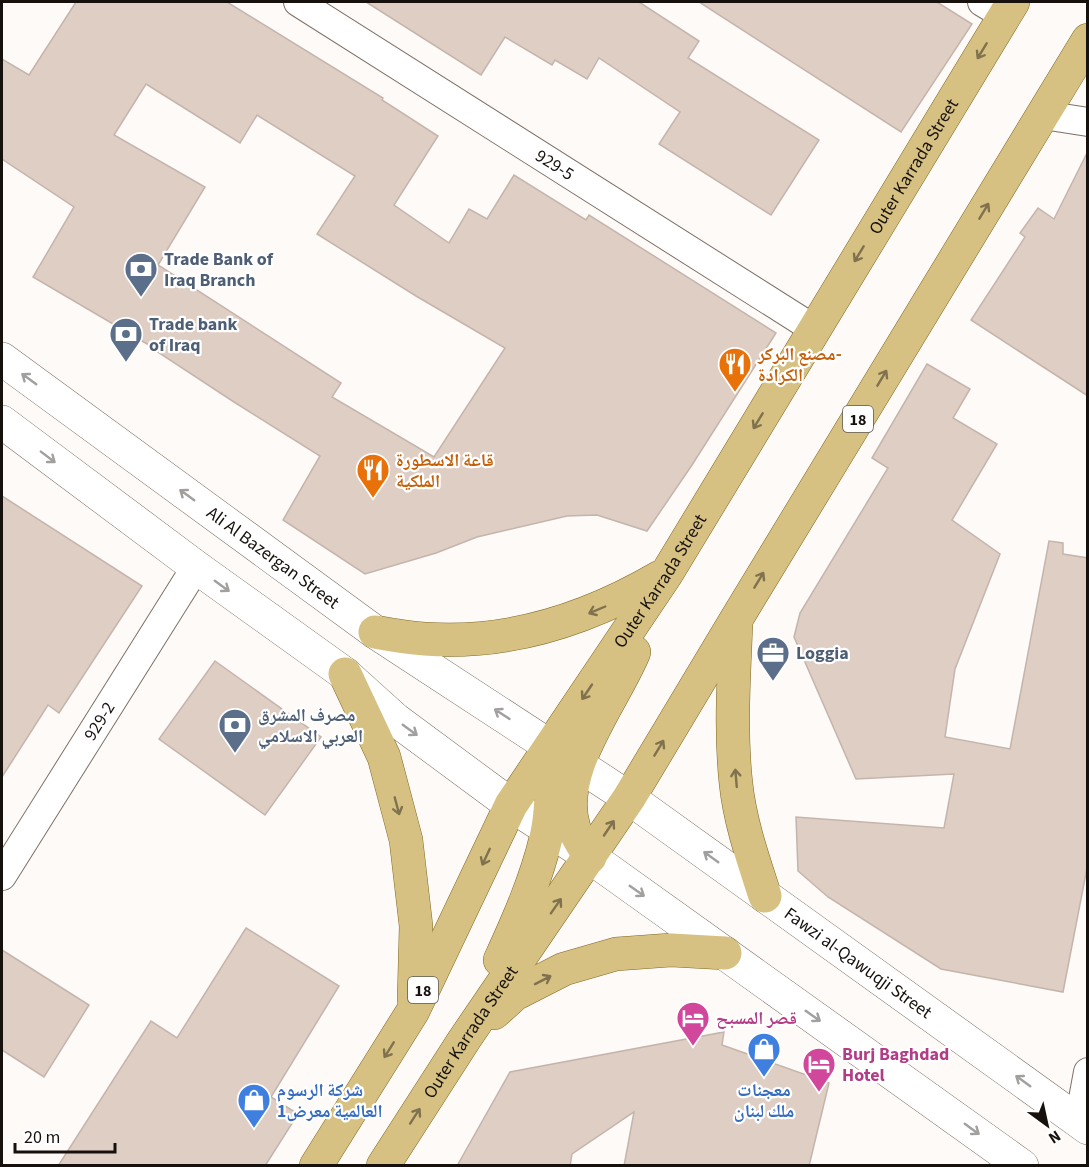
<svg xmlns="http://www.w3.org/2000/svg" width="1089" height="1167" font-family="'Source Sans 3','Noto Naskh Arabic',sans-serif">
  <style>
    .building { fill: #dfcec4; stroke: #c5b4ab; stroke-width: 1.5; fill-rule: evenodd }
    .lines { fill: none; stroke-linecap: round; stroke-linejoin: round }
    .minor-casing { stroke: #7f7067; stroke-width: 30 }
    .tertiary-casing { stroke: #7f7067; stroke-width: 34 }
    .primary-casing { stroke: #816923; stroke-width: 34 }
    .minor { stroke: #fff; stroke-width: 28 }
    .tertiary { stroke: #fff; stroke-width: 33 }
    .primary { stroke: #d6c182; stroke-width: 33 }
    .oneway { stroke: #80724e }
    .oneway2 { stroke: #a2a09f }
    .labels { text-anchor: middle; stroke-width: 4.5; stroke-linejoin: round; paint-order: stroke }
    .shield { fill: #fff; stroke: #5d5856; stroke-width: 1.5 }
    .shield-label { font-size: 16px; font-weight: bold; fill: #17110e }
    .street-label { font-size: 18px; fill: #17110e; stroke: #fff }
    .service-label { font-size: 18px; font-weight: bold; fill: #4e5e75; stroke: #fff; text-anchor: start }
    .food-label { font-size: 18px; font-weight: bold; fill: #c56008; stroke: #fff; text-anchor: start }
    .hotel-label { font-size: 18px; font-weight: bold; fill: #b23c85; stroke: #fff; text-anchor: start }
    .shop-label { font-size: 18px; font-weight: bold; fill: #366cbe; stroke: #fff; text-anchor: start }
  </style>
  <rect width="100%" height="100%" fill="#fdfaf8"/>
  <g class="building">
    <path d="M 76,2 L 227,2 L 383,98 L 382,100 L 438,136 L 394,205 L 449,243 L 469,209 L 487,219 L 514,175 L 586,220 L 589,215 L 776,333 L 692,465 L 647,531 L 597,515 L 567,516 L 477,537 L 436,553 L 365,574 L 283,520 L 320,456 L 234,402 L 153,349 L 154,348 L 33,277 L 74,207 L 2,159 L 2,59 L 29,75 ZM 146,84 L 240,143 L 257,115 L 355,176 L 317,234 L 416,296 L 505,348 L 434,457 L 332,397 L 341,383 L 158,265 L 205,187 L 114,135 Z"/>
    <polygon points="366,2 639,2 699,41 688,58 819,140 771,215 659,144 680,112 599,58 587,79 555,60 552,65 505,37 481,75"/>
    <polygon points="699,2 937,2 972,24 901,132"/>
    <polygon points="1088,151 1088,396 971,320 1025,237 1020,233 1038,208 1054,219"/>
    <polygon points="927,364 970,389 953,418 997,444 952,520 1000,554 955,669 945,737 1010,749 1049,541 1063,543 1063,554 1088,558 1088,863 1063,992 941,969 828,897 798,871 796,817 944,828 954,774 856,779 794,637 800,613 888,468 872,458"/>
    <polygon points="2,496 142,586 59,713 48,705 2,777"/>
    <polygon points="215,661 321,737 265,815 159,739"/>
    <polygon points="246,928 339,986 271,1097 298,1114 265,1166 58,1166 151,1021 177,1038"/>
    <polygon points="2,950 89,1005 44,1077 2,1050"/>
    <polygon points="724,1032 722,1045 829,1083 809,1166 624,1166 634,1112 572,1154 570,1166 457,1166 510,1072"/>
  </g>
  <g class="lines">
    <g class="minor-casing">
      <g id="minor">
        <path id="s1" d="M 298,2 L 814,329"/>
        <polyline points="982,2 1004,15"/>
        <polyline points="1043,115 1088,122"/>
        <path id="s2" d="M 2,876 L 196,567"/>
        <polyline points="1079,1121 1088,1072"/>
      </g>
    </g>
    <g class="tertiary-casing">
      <g id="tertiary">
        <path id="s3" d="M 2,359 L 375,632 L 629,798 L 1088,1128"/>
        <polyline points="2,422 196,567 345,674 396,720 511,805 590,857 1022,1166"/>
      </g>
    </g>
    <g class="primary-casing">
      <g id="primary">
        <path d="M 736,623 C 734,677 730,730 736,784 C 740,822 753,859 765,896"/>
        <path d="M 375,632 C 391,635 408,638 425,639 C 509,645 588,619 660,577"/>
        <polyline points="345,674 384,757 406,840 416,926 414,999"/>
        <path d="M 590,857 C 585,848 577,838 574,828 C 556,771 613,703 634,652"/>
        <path d="M 500,960 C 518,921 536,880 546,838 C 553,808 551,776 551,746"/>
        <polyline points="494,1013 515,994 564,969 616,954 671,950 725,953"/>
        <path id="s4" d="M 316,1166 L 413,1011 L 511,805 L 667,573 L 1013,2"/>
        <path id="s5" d="M 383,1166 L 464,1040 L 629,798 L 737,618 L 1088,40"/>
      </g>
    </g>
    <use href="#minor" class="minor"/>
    <use href="#tertiary" class="tertiary"/>
    <use href="#primary" class="primary"/>
  </g>
  <defs><path id="oneway-shaft" d="M-6 0H5M1.5-3L5.5 0L1.5 3" fill="none" stroke-width="1.6" stroke-linecap="round" stroke-linejoin="round" transform="scale(1.5)"/></defs>
  <g class="oneway">
    <use href="#oneway-shaft" transform="translate(982 51) rotate(121)"/>
    <use href="#oneway-shaft" transform="translate(984 211) rotate(-59)"/>
    <use href="#oneway-shaft" transform="translate(859 254) rotate(121)"/>
    <use href="#oneway-shaft" transform="translate(882 378) rotate(-59)"/>
    <use href="#oneway-shaft" transform="translate(758 421) rotate(121)"/>
    <use href="#oneway-shaft" transform="translate(759 580) rotate(-59)"/>
    <use href="#oneway-shaft" transform="translate(597 610) rotate(157)"/>
    <use href="#oneway-shaft" transform="translate(587 692) rotate(124)"/>
    <use href="#oneway-shaft" transform="translate(659 748) rotate(-59)"/>
    <use href="#oneway-shaft" transform="translate(736 778) rotate(-95)"/>
    <use href="#oneway-shaft" transform="translate(397 806) rotate(75)"/>
    <use href="#oneway-shaft" transform="translate(609 828) rotate(-56)"/>
    <use href="#oneway-shaft" transform="translate(486 857) rotate(115)"/>
    <use href="#oneway-shaft" transform="translate(556 906) rotate(-55)"/>
    <use href="#oneway-shaft" transform="translate(543 980) rotate(-27)"/>
    <use href="#oneway-shaft" transform="translate(389 1050) rotate(122)"/>
    <use href="#oneway-shaft" transform="translate(415 1116) rotate(-57)"/>
  </g>
  <g class="oneway2">
    <use href="#oneway-shaft" transform="translate(29 379) rotate(-144)"/>
    <use href="#oneway-shaft" transform="translate(48 457) rotate(37)"/>
    <use href="#oneway-shaft" transform="translate(187 495) rotate(-144)"/>
    <use href="#oneway-shaft" transform="translate(222 586) rotate(36)"/>
    <use href="#oneway-shaft" transform="translate(502 714) rotate(-147)"/>
    <use href="#oneway-shaft" transform="translate(410 730) rotate(36)"/>
    <use href="#oneway-shaft" transform="translate(711 857) rotate(-144)"/>
    <use href="#oneway-shaft" transform="translate(637 891) rotate(35)"/>
    <use href="#oneway-shaft" transform="translate(813 1016) rotate(35)"/>
    <use href="#oneway-shaft" transform="translate(1023 1081) rotate(-144)"/>
    <use href="#oneway-shaft" transform="translate(972 1129) rotate(36)"/>
  </g>
  <defs>
    <g id="bank-pin" transform="scale(1.725)"><path d="M0 17L-7.5 6A9.5 9.5 0 1 1 7.5 6Z" fill="#5c6f8a" stroke="#fff"/><path d="M-6-4H6V4H-6ZM0-2.3a2.3 2.3 0 1 0 0 4.6a2.3 2.3 0 1 0 0-4.6Z" fill="#fff"/></g>
    <g id="restaurant-pin" transform="scale(1.725)"><path d="M0 17L-7.5 6A9.5 9.5 0 1 1 7.5 6Z" fill="#e8710a" stroke="#fff"/><path d="M-5-6h1v4h1v-4h1v4h1v-4h1v5L-1.5 .5V6h-2V.5L-5-1ZM5-6V6H3V1.5H1.5Q1.5-4 5-6Z" fill="#fff"/></g>
    <g id="office-pin" transform="scale(1.725)"><path d="M0 17L-7.5 6A9.5 9.5 0 1 1 7.5 6Z" fill="#5c6f8a" stroke="#fff"/><path d="M-6-3h4V-5.5h4V-3h4V5H-6ZM-1-4.5V-3h2v-1.5ZM-6 0V1H6V0Z" fill="#fff"/></g>
    <g id="hotel-pin" transform="scale(1.725)"><path d="M0 17L-7.5 6A9.5 9.5 0 1 1 7.5 6Z" fill="#d1479c" stroke="#fff"/><path d="M-6-4.5h1.5V1H6V5H4.5V3h-9V5H-6ZM-4 0a1.8 1.8 0 1 1 3.6 0ZM.5 0V-2.5h3Q6-2.5 6 0Z" fill="#fff"/></g>
    <g id="shop-pin" transform="scale(1.725)"><path d="M0 17L-7.5 6A9.5 9.5 0 1 1 7.5 6Z" fill="#3f7fe0" stroke="#fff"/><path d="M-5-2.5h2.3a2.7 3.5 0 0 1 5.4 0H5L5.5 6h-11ZM-1.5-2.5h3a1.5 2.3 0 0 0-3 0Z" fill="#fff"/></g>
  </defs>
  <g fill-rule="evenodd">
    <use href="#bank-pin" x="141" y="269"/>
    <use href="#bank-pin" x="126" y="334"/>
    <use href="#restaurant-pin" x="735" y="364"/>
    <use href="#restaurant-pin" x="373" y="470"/>
    <use href="#office-pin" x="773" y="653"/>
    <use href="#bank-pin" x="235" y="725"/>
    <use href="#hotel-pin" x="693" y="1018"/>
    <use href="#shop-pin" x="764" y="1049"/>
    <use href="#hotel-pin" x="819" y="1064"/>
    <use href="#shop-pin" x="254" y="1100"/>
  </g>
  <g class="labels">
    <g class="shield">
      <rect x="843" y="406" width="30" height="26" rx="4.5"/>
      <rect x="408" y="977" width="30" height="26" rx="4.5"/>
    </g>
    <g class="shield-label">
      <text x="858" y="425">18</text>
      <text x="423" y="996">18</text>
    </g>
    <g class="street-label">
      <text dy="6" stroke="none"><textPath href="#s1" startOffset="304">929-5</textPath></text>
      <text dy="6" stroke="none"><textPath href="#s4" startOffset="1166">Outer Karrada Street</textPath></text>
      <text dy="6" stroke="none"><textPath href="#s3" startOffset="336">Ali Al Bazergan Street</textPath></text>
      <text dy="6" stroke="none"><textPath href="#s4" startOffset="680">Outer Karrada Street</textPath></text>
      <text dy="6" stroke="none"><textPath href="#s2" startOffset="183">929-2</textPath></text>
      <text dy="6" stroke="none"><textPath href="#s3" startOffset="1048">Fawzi al-Qawuqji Street</textPath></text>
      <text dy="6" stroke="none"><textPath href="#s5" startOffset="160">Outer Karrada Street</textPath></text>
    </g>
    <g class="service-label">
      <text x="164" y="265">Trade Bank of<tspan x="164" dy="21">Iraq Branch</tspan></text>
      <text x="149" y="330">Trade bank<tspan x="149" dy="21">of Iraq</tspan></text>
      <text x="796" y="659">Loggia</text>
      <text x="258" y="721">مصرف المشرق<tspan x="258" dy="21">العربي الاسلامي</tspan></text>
    </g>
    <g class="food-label">
      <text x="758" y="360">مصنع البركر-<tspan x="758" dy="21">الكرادة</tspan></text>
      <text x="396" y="466">قاعة الاسطورة<tspan x="396" dy="21">الملكية</tspan></text>
    </g>
    <g class="hotel-label">
      <text x="716" y="1024">قصر المسبح</text>
      <text x="842" y="1060">Burj Baghdad<tspan x="842" dy="21">Hotel</tspan></text>
    </g>
    <g class="shop-label">
      <text x="277" y="1096">شركة الرسوم<tspan x="277" dy="21">العالمية معرض1</tspan></text>
      <text x="764" y="1096" text-anchor="middle">معجنات<tspan x="764" dy="21">ملك لبنان</tspan></text>
    </g>
  </g>
  <rect width="1089" height="1167" fill="none" stroke="#17110e" stroke-width="6"/>
  <g transform="translate(1047 1125) rotate(147)" stroke="#ffffff" stroke-width="4.5" paint-order="stroke">
  <path d="M0-4.5L10 22L0 15L-10 22Z" fill="#17110e"/>
  <text y="-9" font-size="16" font-weight="bold" text-anchor="middle" fill="#17110e">N</text>
  </g>
  <path d="M15 1143v9h100v-9" fill="none" stroke="#17110e" stroke-width="3"/>
  <text x="24" y="1143" font-size="18" fill="#17110e" stroke="#ffffff" stroke-width="4.5" paint-order="stroke">20 m</text>
</svg>
